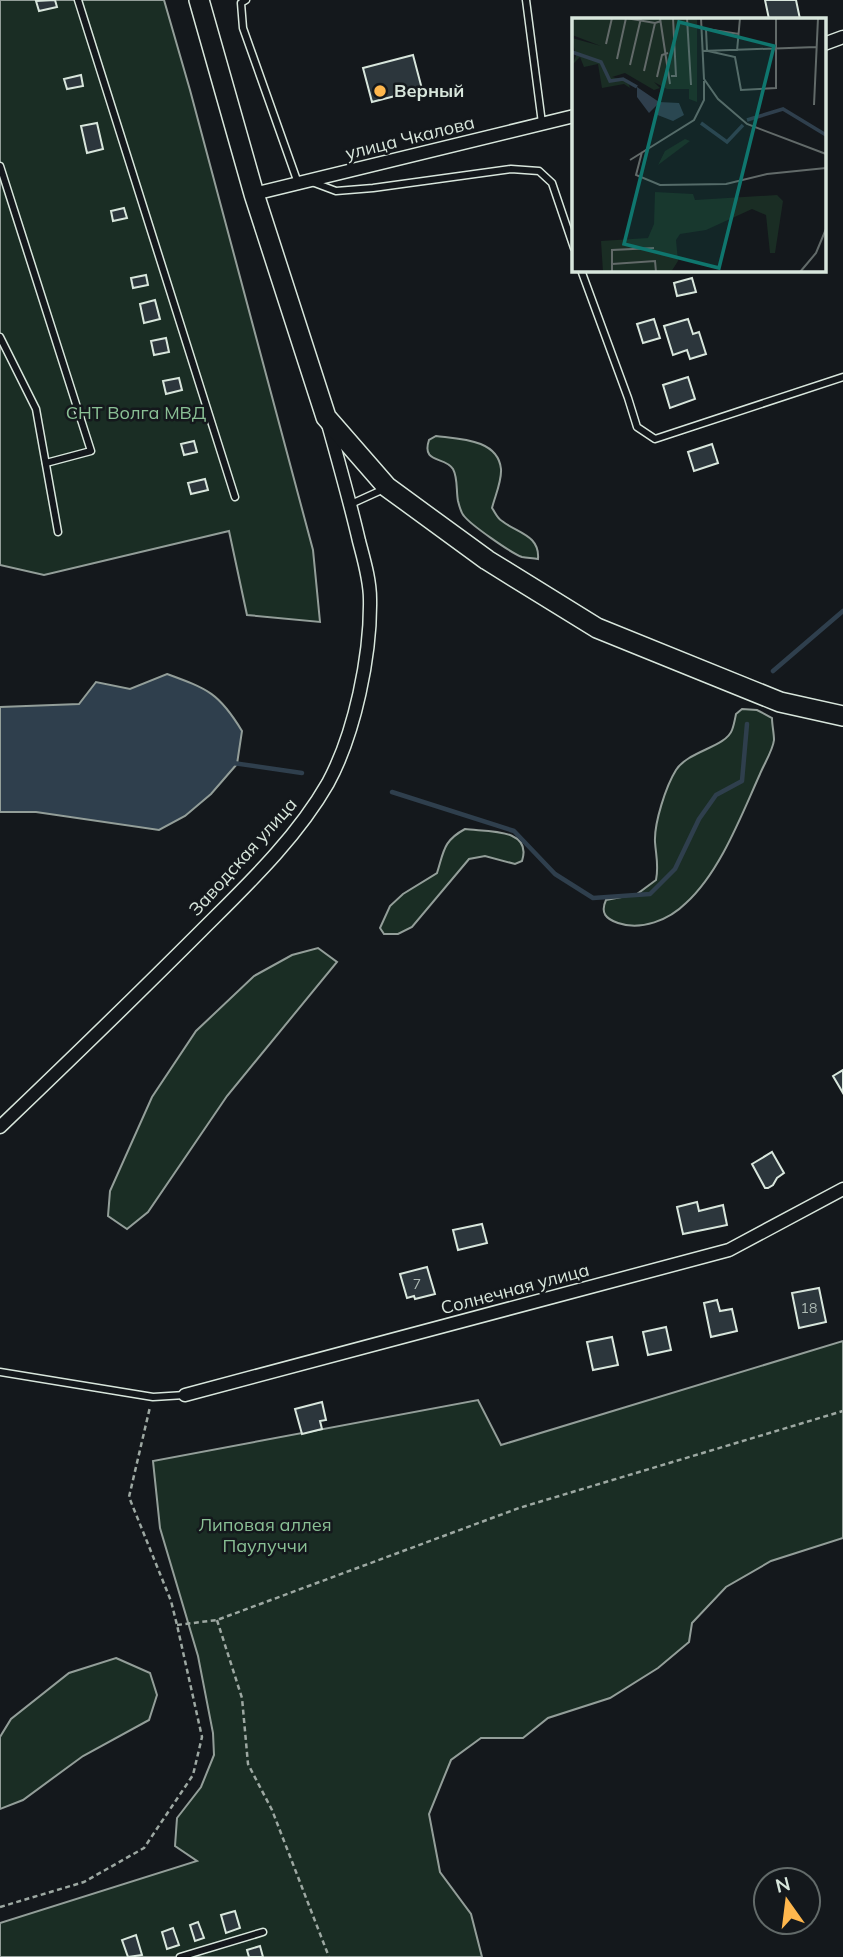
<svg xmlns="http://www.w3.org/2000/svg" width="843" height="1957" font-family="Mulish,sans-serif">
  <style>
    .green { fill: #1a2d24; stroke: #939e99; stroke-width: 2 }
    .water { fill: #2f3f4d; stroke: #939e99; stroke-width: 2 }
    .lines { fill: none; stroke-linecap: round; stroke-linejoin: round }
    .stream { stroke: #2f3f4d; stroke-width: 4.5 }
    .building { fill: #2c363c; stroke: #d8e6dc; stroke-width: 2 }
    .lane-casing { stroke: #d8e6dc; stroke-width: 9 }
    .street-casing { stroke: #d8e6dc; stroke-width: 15 }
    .secondary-casing { stroke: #d8e6dc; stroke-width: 22 }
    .path { stroke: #9da8a2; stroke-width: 2.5; stroke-dasharray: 5 3.5; stroke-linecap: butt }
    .lane { stroke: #14181c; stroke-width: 6 }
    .street { stroke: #14181c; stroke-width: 12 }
    .secondary { stroke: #14181c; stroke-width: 19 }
    .poi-dot { fill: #ffb74d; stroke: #14181c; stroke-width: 2.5 }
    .labels { text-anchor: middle; stroke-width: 5; stroke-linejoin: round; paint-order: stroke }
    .number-label { font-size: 14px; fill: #adbab4 }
    .poi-label { font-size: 18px; font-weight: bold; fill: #d8e6dc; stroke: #14181c; text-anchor: start }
    .street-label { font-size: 18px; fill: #d8e6dc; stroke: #14181c }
    .park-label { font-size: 18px; fill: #8ac095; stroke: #14181c }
    .inset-river { fill: none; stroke: #2f3f4d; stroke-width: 3.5 }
    .inset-road { fill: none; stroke: #626a69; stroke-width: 2 }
    .view { fill: #0f766e; fill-opacity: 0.15; stroke: #0f766e; stroke-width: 3.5 }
    .inset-edge { fill: none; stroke: #d8e6dc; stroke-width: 3.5 }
  </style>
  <rect width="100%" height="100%" fill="#14181c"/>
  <g class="green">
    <polygon points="0,0 164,0 190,90 313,550 320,622 247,615 229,531 44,575 0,565"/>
    <path d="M 436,436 C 459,439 498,439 501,469 C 502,481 495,496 492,508 C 495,512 497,518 502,521 C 517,533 540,535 538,559 C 533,558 527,558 522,557 C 511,553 471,525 464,516 C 461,513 459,505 458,501 C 456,491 458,478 453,469 C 445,456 421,464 429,440 Z"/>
    <path d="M 742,709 L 757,710 L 772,718 C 772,725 774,733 774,740 C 773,750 764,764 760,774 C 741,816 720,872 686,903 C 669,920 641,931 618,923 C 606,919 600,913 606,900 L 637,894 L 656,880 C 659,866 656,856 655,842 C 654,823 666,786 676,770 C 688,751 726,747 732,730 C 734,725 735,719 736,714 Z"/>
    <path d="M 465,829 C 484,832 533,827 522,861 L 515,864 L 485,856 L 469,859 L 412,927 L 398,934 L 384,934 L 380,928 L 390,906 L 403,894 L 437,873 C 444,851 443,841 465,829 Z"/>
    <polygon points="318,948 337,962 227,1096 148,1212 127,1229 108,1216 110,1191 152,1097 196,1031 254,976 292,955"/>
    <polygon points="843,1341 843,1538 771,1561 726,1587 692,1623 689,1642 658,1668 610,1698 548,1718 523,1738 481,1738 451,1760 429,1814 440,1872 471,1914 482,1957 0,1957 0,1923 197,1861 175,1846 177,1818 201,1787 214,1755 213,1733 198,1656 160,1528 153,1461 478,1400 501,1445"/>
    <polygon points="116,1658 150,1673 157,1695 149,1720 83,1756 23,1800 0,1809 0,1737 11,1719 69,1673"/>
  </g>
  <path class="water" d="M 167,674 C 208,689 219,693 242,731 L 237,764 L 211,794 L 185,816 L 159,830 L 36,812 L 0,812 L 0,707 L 79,704 L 96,682 L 130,689 Z"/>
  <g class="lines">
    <g class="stream">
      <polyline points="773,671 843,611"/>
      <polyline points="233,763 302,773"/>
      <polyline points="392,792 514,831 555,874 593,898 650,894 675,869 699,819 716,795 742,781 747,724"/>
    </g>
  </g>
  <g class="building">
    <polygon points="55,0 57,7 39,11 36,1"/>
    <polygon points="765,0 796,0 800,19 769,19"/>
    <polygon points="413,55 422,89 372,102 363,68"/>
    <polygon points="81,75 83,86 67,89 64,79"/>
    <polygon points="97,123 103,149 87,153 81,126"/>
    <polygon points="124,208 127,218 113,221 111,211"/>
    <polygon points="146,275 148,285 133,288 131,278"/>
    <polygon points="692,278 696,292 677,296 674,283"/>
    <polygon points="155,300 160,319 144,323 140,304"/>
    <polygon points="654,319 660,338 643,343 637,324"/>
    <polygon points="688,319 693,334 699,332 706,354 690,359 687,350 673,355 664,326"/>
    <polygon points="166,338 169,352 154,355 151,341"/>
    <polygon points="688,377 695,399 670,408 663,385"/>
    <polygon points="179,378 182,390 166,394 163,381"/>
    <polygon points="194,441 197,452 184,455 181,444"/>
    <polygon points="712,444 718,463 694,471 688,452"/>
    <polygon points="205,479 208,490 191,494 188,483"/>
    <polygon points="843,1070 843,1093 833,1076"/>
    <polygon points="772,1152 784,1173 777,1178 773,1185 768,1188 765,1188 752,1164"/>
    <polygon points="697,1202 699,1211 723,1205 727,1225 683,1234 677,1207"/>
    <polygon points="482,1224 487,1243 458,1250 453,1230"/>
    <polygon points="427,1267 435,1294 415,1299 414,1296 407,1298 400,1274"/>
    <polygon points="819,1288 826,1322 799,1328 792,1293"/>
    <polygon points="717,1300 720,1311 732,1309 737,1331 711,1337 704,1303"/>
    <polygon points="666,1327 671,1350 648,1355 643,1332"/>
    <polygon points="612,1337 618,1365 593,1370 587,1342"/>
    <polygon points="322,1402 326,1420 320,1421 322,1429 302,1434 295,1409"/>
    <polygon points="235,1911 240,1928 226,1933 221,1915"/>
    <polygon points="198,1922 204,1938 195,1941 190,1925"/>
    <polygon points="173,1928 179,1945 167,1949 162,1932"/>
    <polygon points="136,1935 142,1955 128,1957 122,1940"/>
    <polygon points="260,1946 263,1957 249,1957 247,1950"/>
  </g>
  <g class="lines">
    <g class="lane-casing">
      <g id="lane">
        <polyline points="78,0 235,497"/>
        <polyline points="246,0 241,3 243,28 298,183"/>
        <polyline points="526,0 542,123"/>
        <polyline points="0,166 91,451 46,463"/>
        <polyline points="312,182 336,191 373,188 511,169 539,171 552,183 574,248"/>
        <polyline points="581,270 628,398 637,427 655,439 843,377"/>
        <polyline points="0,337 36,409 58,532"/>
        <polyline points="351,504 384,489"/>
        <polyline points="0,1372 153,1397 185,1395"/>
        <polyline points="180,1957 263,1932"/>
      </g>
    </g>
    <g class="street-casing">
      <g id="street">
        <polyline points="824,44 843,37"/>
        <polyline points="254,194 574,116"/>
        <path d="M 0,1127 C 68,1062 135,997 201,931 C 246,886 296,839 328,783 C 355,733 371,655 370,599 C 370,580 364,560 359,541 C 350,502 339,463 328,424"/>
        <polyline points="185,1395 729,1250 843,1189"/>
      </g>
    </g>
    <g class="secondary-casing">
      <polyline id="secondary" points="199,0 254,194 326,417 387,487 487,560 597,628 780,702 843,716"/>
    </g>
    <g class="path">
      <polyline points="217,1620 242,1698 248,1764 272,1810 329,1957"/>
      <polyline points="177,1625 217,1620 519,1508 843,1411"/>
      <polyline points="0,1907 84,1882 144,1848 193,1775 202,1737 177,1625 171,1601 129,1497 150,1407"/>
    </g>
    <use href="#lane" class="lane"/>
    <use href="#street" class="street"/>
    <use href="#secondary" class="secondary"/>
  </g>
  <circle class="poi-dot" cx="380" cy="91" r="7"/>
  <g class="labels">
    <g class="number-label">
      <text x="417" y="1289">7</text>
      <text x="809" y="1313">18</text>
    </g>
    <g class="poi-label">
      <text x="394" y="97">Верный</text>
    </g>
    <g class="street-label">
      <text transform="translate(410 138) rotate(-14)" y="6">улица Чкалова</text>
      <text transform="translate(243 857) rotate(-48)" y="6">Заводская улица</text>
      <text transform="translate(515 1289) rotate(-15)" y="6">Солнечная улица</text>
    </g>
    <g class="park-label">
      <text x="136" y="419">СНТ Волга МВД</text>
      <text x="265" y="1531">Липовая аллея<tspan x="265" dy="21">Паулуччи</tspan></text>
    </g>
  </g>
  <g transform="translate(572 18)">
    <rect width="254" height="254" fill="#14181c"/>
    <path d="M 0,0 L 125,0 L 125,84 L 117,81 L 117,71 L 95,71 L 82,64 L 88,70 L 82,72 L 53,55 L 40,59 L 56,63 L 58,70 L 52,66 L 30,70 L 26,46 L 12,49 L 8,39 L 0,47 L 4,38 L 0,20 L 29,28 L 0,17 ZM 113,121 L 118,123 L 86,147 L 93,133 ZM 83,174 L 121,176 L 123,182 L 205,177 L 211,183 L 203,235 L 198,235 L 194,197 L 180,191 L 134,212 L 108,216 L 104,222 L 106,243 L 99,254 L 31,254 L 29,223 L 76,220 L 82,206 Z" fill="#1a2d24"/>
    <path d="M 65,69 L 87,84 L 107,85 L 112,97 L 101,103 L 83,96 L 85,87 L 77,95 L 65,79 Z" fill="#2f3f4d"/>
    <path class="inset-river" d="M 0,34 L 29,44 L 38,63 L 51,61 L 65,69M 175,102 L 211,91 L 254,117M 129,105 L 155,124 L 171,107"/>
    <path class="inset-road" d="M 54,0 L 83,5M 88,0 L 98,66M 115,0 L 119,67M 129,0 L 132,61 L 146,81 L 175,106 L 254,136M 34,26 L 40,0M 130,33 L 244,29M 135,33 L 134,11 L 167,16M 136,33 L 163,39 L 169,72 L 204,70 L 204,0M 165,33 L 168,0M 45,41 L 54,0M 58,47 L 69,0M 72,53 L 83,5 L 89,3M 99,58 L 104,58 L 101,0M 85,59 L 90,37 L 96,35M 242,87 L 246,0M 70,134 L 64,157 L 88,167 L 154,166 L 195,156 L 254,150M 58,142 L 122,102 L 132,82 L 132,63M 40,246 L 83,243 L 84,254M 40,254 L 40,232 L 82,230M 228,254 L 244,235 L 254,211"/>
    <path class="view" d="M 107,4 L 202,28 L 147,250 L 52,226 Z"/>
    <rect width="254" height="254" class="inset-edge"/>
  </g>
  <g transform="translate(787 1901) rotate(346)"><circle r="33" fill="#14181c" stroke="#626a69" stroke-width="2"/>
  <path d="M0-5L12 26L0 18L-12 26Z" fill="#ffb74d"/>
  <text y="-10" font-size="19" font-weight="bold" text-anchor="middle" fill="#d8e6dc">N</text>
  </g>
</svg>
